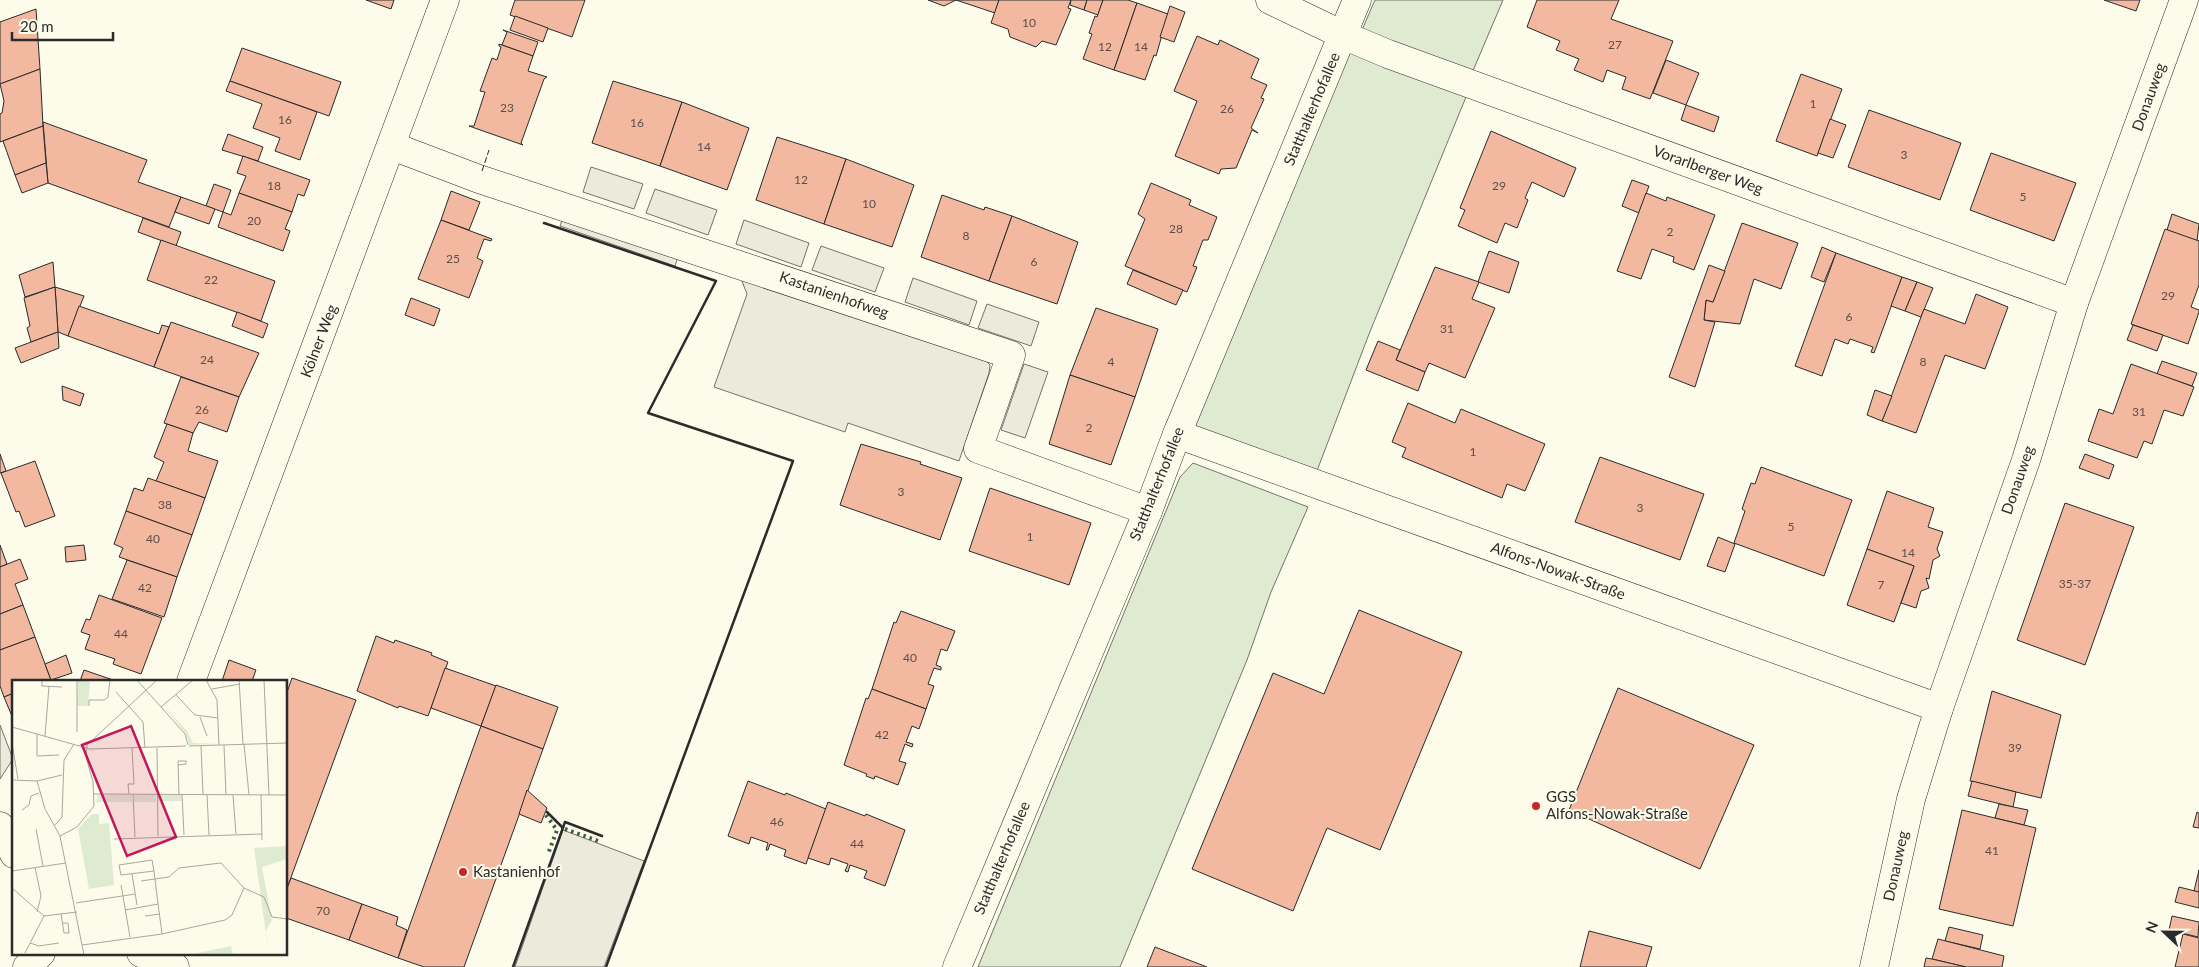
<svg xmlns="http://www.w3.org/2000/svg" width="2199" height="967" font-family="Lato,sans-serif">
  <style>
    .green { fill: #deebd1; stroke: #74746e }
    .parking { fill: #eceadb; stroke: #74746e }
    .building { fill: #f2b8a0; stroke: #2b2b2b }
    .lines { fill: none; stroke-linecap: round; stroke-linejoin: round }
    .minor-casing { stroke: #2b2b2b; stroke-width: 29 }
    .tertiary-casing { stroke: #2b2b2b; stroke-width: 29 }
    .minor { stroke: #fdfbea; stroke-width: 28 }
    .tertiary { stroke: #fdfbea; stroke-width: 28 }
    .hedge { stroke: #34623c; stroke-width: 4; stroke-dasharray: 2.5 4; stroke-linecap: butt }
    .fence { stroke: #2b2b2b; stroke-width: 1; stroke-dasharray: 6 2.5; stroke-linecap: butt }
    .wall { stroke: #2b2b2b; stroke-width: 2.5 }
    .poi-dot { fill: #c62828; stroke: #fdfbea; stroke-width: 2 }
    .labels { text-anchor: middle; stroke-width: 4; stroke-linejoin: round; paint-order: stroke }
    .number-label { font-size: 12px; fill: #5d4e48 }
    .street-label { font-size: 15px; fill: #2b2b2b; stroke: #fdfbea }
    .poi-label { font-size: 15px; fill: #2b2b2b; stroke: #fdfbea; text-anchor: start }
    .inset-road { fill: none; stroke: #a9a89e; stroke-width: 1 }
    .view { fill: #c2185b; fill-opacity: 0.15; stroke: #c2185b; stroke-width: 2.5 }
    .inset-edge { fill: none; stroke: #2b2b2b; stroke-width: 2.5 }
  </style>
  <rect width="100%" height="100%" fill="#fdfbea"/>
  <g class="green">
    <polygon points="1375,0 1503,0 1472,73 1362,30"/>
    <polygon points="1351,45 1468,92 1369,334 1315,476 1192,429"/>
    <polygon points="1193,463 1308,507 1271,592 1247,660 1120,967 978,967 1180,477"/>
  </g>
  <g class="parking">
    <polygon points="591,167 643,184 634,209 583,192"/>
    <polygon points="655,189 717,210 708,235 646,213"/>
    <polygon points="564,214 679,254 675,266 560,226"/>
    <polygon points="744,220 809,243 801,267 736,244"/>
    <polygon points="821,246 884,268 875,292 812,270"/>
    <polygon points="740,276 986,361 990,365 989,373 959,461 848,423 845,432 714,387 747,294"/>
    <polygon points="913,278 977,301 969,325 905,302"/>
    <polygon points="987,304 1039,322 1031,346 978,328"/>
    <polygon points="1024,364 1048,372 1025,438 1001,430"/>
    <polygon points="0,725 13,759 0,779"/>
    <polygon points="563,830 644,861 604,967 515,967"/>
  </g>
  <g class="building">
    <polygon points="366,0 394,0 391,9"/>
    <polygon points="515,0 585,0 572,37 510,15"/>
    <polygon points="928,0 999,0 995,13 956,0 944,6"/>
    <polygon points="999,0 1071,0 1068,8 1071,9 1056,45 1042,41 1036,47 1010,37 1008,29 991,23"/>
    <polygon points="1071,0 1087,0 1084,10 1070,5"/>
    <polygon points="1087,0 1103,0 1098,15 1084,10"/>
    <polygon points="1103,0 1128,0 1137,3 1114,70 1083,59 1092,34 1089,33 1095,16 1097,17"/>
    <polygon points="1537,0 1619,0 1611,19 1673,41 1650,99 1622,89 1626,77 1607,70 1603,82 1574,70 1579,59 1556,50 1560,41 1527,27"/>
    <polygon points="2104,0 2140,0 2136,11"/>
    <polygon points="1137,3 1168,14 1156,56 1154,55 1145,80 1114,70"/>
    <polygon points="1170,6 1185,12 1174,42 1160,37"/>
    <polygon points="36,9 40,69 0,84 0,22"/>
    <polygon points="515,16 548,28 543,42 510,30"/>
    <polygon points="503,30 538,42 533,56 502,45 507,32"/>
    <polygon points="1197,36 1218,45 1220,40 1259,59 1251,78 1267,85 1261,98 1264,99 1251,128 1258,133 1252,130 1236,168 1221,169 1219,174 1175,156 1197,101 1174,91"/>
    <polygon points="499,44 533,56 528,71 547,77 544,79 521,143 523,145 469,126 474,126 485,92 480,91 492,58 497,60 501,47 499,46"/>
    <polygon points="242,48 341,82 329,116 230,81"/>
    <polygon points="1666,60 1699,73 1686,105 1653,93"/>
    <polygon points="40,69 43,126 0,142 0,114 2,113 4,101 0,84"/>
    <polygon points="1801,74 1842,89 1817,156 1776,141"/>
    <polygon points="230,81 317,112 300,160 275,151 280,138 253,128 262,104 226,91"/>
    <polygon points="613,81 682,102 660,166 592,143"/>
    <polygon points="682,102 749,128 727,190 660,166"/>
    <polygon points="1686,105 1719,117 1714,132 1681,120"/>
    <polygon points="1869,110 1961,143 1940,200 1848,167"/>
    <polygon points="1830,119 1846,125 1833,158 1818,153"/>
    <polygon points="43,122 147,160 138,182 181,197 169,227 48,183"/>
    <polygon points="43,126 46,163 15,175 3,141"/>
    <polygon points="1491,131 1576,168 1564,197 1532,182 1525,198 1528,200 1517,228 1505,223 1497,243 1458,226 1465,210 1460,208"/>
    <polygon points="228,134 263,147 258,161 222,150"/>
    <polygon points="777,137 846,159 824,224 756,200"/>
    <polygon points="1991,153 2076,183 2054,241 1970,210"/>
    <polygon points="243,156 310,180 304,196 298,194 292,212 239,193 246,176 237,173"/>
    <polygon points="846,159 914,185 892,247 824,224"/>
    <polygon points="46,163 48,183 22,193 15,175"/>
    <polygon points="1632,180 1649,186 1639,213 1622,206"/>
    <polygon points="1151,183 1191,200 1189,205 1217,217 1208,240 1203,240 1193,266 1197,267 1187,292 1125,266 1145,219 1138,214"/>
    <polygon points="214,184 231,190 223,212 206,206"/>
    <polygon points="451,191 480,202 469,230 441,220"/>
    <polygon points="239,193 292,212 285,229 290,231 283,251 218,227 223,212 231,215"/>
    <polygon points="1646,193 1666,201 1667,197 1715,215 1694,270 1673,262 1674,257 1652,249 1641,279 1617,271"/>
    <polygon points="942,195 984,210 985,207 1012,216 989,281 921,257"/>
    <polygon points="181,197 215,209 209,224 175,212"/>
    <polygon points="2172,214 2199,224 2197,241 2167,230"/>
    <polygon points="1012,216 1078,242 1057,304 989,281"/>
    <polygon points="143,218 181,232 176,246 138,232"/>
    <polygon points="441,220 492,239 491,241 484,239 477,258 483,261 469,298 418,279"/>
    <polygon points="1742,223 1798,243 1781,289 1754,279 1740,324 1704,320 1706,300 1713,302"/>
    <polygon points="2165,229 2199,241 2199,285 2191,307 2199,310 2199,312 2188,344 2131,324"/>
    <polygon points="161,240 275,281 261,321 147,280"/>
    <polygon points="1822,247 1836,253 1824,282 1811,277"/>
    <polygon points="1489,251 1519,262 1509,293 1478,282"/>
    <polygon points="1836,253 1902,277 1874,353 1871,352 1873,347 1850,339 1848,344 1835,339 1822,376 1795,366"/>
    <polygon points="53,262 55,287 25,297 19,275"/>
    <polygon points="1709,265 1725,271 1713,302 1706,300 1704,320 1715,322 1695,387 1669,377"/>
    <polygon points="1435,267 1479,282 1472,299 1495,308 1465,378 1429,363 1425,372 1396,360"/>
    <polygon points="1133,270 1183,290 1176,305 1127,284"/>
    <polygon points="1902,277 1917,282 1905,311 1891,306"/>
    <polygon points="1917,282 1933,288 1921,317 1905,311"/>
    <polygon points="55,287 84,296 68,336 58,332"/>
    <polygon points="55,287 58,332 31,342 27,328 30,326 24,298"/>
    <polygon points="1976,294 2008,307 1985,369 1945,355 1916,433 1882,421 1924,309 1965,324"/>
    <polygon points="411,298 440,309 434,326 405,315"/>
    <polygon points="79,306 159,334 162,325 169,327 154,367 68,336"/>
    <polygon points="1096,308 1158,329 1135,397 1070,375"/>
    <polygon points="237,312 268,324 263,338 232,326"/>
    <polygon points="171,322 259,353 239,397 154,367"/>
    <polygon points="2133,325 2163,335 2157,351 2127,340"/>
    <polygon points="58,332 59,348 21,363 15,348"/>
    <polygon points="1378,341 1400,350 1396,360 1425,372 1418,391 1366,370"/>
    <polygon points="2162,361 2197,373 2192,386 2157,374"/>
    <polygon points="2131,364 2194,387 2183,416 2164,410 2152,444 2144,441 2137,458 2088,441 2099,409 2113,414"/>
    <polygon points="1070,375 1135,397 1111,465 1049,444"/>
    <polygon points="181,377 239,397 227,432 199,422 193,433 164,423"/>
    <polygon points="62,386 84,394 80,406 63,400"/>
    <polygon points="1875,390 1892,396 1882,421 1867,415"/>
    <polygon points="1408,403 1455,423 1461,409 1545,444 1525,491 1507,484 1502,498 1402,457 1406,448 1392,442"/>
    <polygon points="167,424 193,433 188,451 218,461 205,498 156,481 164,462 154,457"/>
    <polygon points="861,444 921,462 920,464 962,478 940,540 840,505"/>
    <polygon points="0,454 6,471 0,473"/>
    <polygon points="2085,454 2114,465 2109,479 2079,468"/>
    <polygon points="1600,457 1704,494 1680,560 1575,522"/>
    <polygon points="35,461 55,516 25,527 19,511 16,512 1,473"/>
    <polygon points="1761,467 1852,500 1824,576 1734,543 1745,511 1742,509 1751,483 1755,484"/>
    <polygon points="148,478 205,498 192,535 126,511 134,488 143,491"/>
    <polygon points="990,488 1091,523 1069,585 969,551"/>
    <polygon points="1887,491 1934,508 1928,527 1943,532 1937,549 1940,556 1933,560 1929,579 1926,578 1929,588 1921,591 1916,608 1901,603 1914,566 1867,549"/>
    <polygon points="2065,503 2134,527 2085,665 2017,640"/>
    <polygon points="126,511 192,535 177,577 119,557 123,548 114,544"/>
    <polygon points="1718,537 1735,544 1725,572 1707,566"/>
    <polygon points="0,545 7,564 0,567"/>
    <polygon points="84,545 86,560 66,562 65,547"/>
    <polygon points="1867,549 1914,566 1894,622 1847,605"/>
    <polygon points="20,559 28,579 15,584 23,605 0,614 0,567"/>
    <polygon points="127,560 177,577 164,617 112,599"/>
    <polygon points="99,595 162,618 141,674 113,664 115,659 85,649 90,635 81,632 86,619 90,620"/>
    <polygon points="23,605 35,637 0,650 0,614"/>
    <polygon points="1359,610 1462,652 1380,850 1327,828 1293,911 1192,869 1273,673 1324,694"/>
    <polygon points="901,611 955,631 947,651 941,649 936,665 941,667 941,670 934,668 928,684 934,686 926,709 872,689 894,622 896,623"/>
    <polygon points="376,636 394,643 395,640 432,653 431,655 448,662 428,716 399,706 398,708 357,691"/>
    <polygon points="35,637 51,680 14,681 14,693 4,697 0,686 0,650"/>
    <polygon points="66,655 72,673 51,680 45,664"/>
    <polygon points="229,660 256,670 252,681 222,681"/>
    <polygon points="445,668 496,686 481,726 431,708"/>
    <polygon points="84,670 113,680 113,681 80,681"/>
    <polygon points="292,678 356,700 286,891 286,695"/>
    <polygon points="496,685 558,707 543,749 481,726"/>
    <polygon points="1618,688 1754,745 1700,869 1569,810"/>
    <polygon points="872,689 926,709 919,729 912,726 906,742 913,744 912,747 905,744 899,761 906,763 898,785 875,776 874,779 866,776 867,774 844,765 866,698 868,699"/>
    <polygon points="1992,691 2061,715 2041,798 1970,781"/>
    <polygon points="14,693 14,721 4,697"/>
    <polygon points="481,726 543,749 464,967 424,967 398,958"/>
    <polygon points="748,781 785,795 786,793 826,809 806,864 784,856 786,850 770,844 768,850 766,850 768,843 751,837 749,844 728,836"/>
    <polygon points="1972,781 2016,792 2013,807 1968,796"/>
    <polygon points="527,790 547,808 541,823 519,814"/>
    <polygon points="828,802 865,816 866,814 905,830 885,886 864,878 867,871 850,865 848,872 845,871 848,864 831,858 829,865 808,858"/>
    <polygon points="1999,804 2028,810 2024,825 1995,818"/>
    <polygon points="1962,810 2036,828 2013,926 1939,909"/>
    <polygon points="2197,812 2199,813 2199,828 2193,827"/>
    <polygon points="2199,870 2199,892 2194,891"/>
    <polygon points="291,878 362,904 349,940 286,918 286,891"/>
    <polygon points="2179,887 2199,892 2199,908 2175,902"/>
    <polygon points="362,904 398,917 396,925 407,930 398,958 349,940"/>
    <polygon points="2172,916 2199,922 2198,937 2169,930"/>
    <polygon points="1949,927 1983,935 1980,949 1945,941"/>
    <polygon points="1589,931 1652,947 1646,967 1580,967"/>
    <polygon points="2183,934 2199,938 2199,967 2175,967"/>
    <polygon points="1938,939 2004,956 2002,967 1966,967 1932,959"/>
    <polygon points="1155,947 1207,967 1147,967"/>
    <polygon points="1926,958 1932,959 1966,967 1924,967"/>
  </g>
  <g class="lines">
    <g class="minor-casing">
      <g id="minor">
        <polyline points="1270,0 1343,35 1388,54 2074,303"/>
        <polyline points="392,146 479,179 1011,355 978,449 1148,511"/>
        <polyline points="1177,434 1939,708"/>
        <polyline points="957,967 1148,511 1177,434 1357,0"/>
        <polyline points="1874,967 1911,799 1939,708 2026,460 2074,303 2184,0"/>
      </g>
    </g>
    <g class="tertiary-casing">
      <g id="tertiary">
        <polyline points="191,681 445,0"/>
        <polyline points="0,826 14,854"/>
        <polyline points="141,953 175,967"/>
        <polyline points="27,967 41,953"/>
      </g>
    </g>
    <use href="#minor" class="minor"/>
    <use href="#tertiary" class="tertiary"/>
    <g class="hedge">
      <polyline points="546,815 557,830 548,854"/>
      <polyline points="565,829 601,842"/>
    </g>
    <polyline class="fence" points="482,171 489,150"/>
    <g class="wall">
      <polyline points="544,223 716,281 648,413 793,461 606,967"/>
      <polyline points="547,812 563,828"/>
      <polyline points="513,967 565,822 602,836"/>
    </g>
  </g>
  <g class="poi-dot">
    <circle cx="1536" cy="806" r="5"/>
    <circle cx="463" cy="872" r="5"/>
  </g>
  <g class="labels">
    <g class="number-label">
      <text x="1029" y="27">10</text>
      <text x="1615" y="49">27</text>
      <text x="1105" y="51">12</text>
      <text x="1141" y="51">14</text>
      <text x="1813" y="108">1</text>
      <text x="507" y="112">23</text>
      <text x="1227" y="113">26</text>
      <text x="285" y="124">16</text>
      <text x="637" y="127">16</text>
      <text x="704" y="151">14</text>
      <text x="1904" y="159">3</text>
      <text x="801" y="184">12</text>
      <text x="274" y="190">18</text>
      <text x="1499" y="190">29</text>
      <text x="2023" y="201">5</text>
      <text x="869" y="208">10</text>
      <text x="254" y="225">20</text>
      <text x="1176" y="233">28</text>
      <text x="1670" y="236">2</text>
      <text x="966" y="240">8</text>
      <text x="453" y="263">25</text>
      <text x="1034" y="266">6</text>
      <text x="211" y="284">22</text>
      <text x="2168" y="300">29</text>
      <text x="1849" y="321">6</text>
      <text x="1447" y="333">31</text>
      <text x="207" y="364">24</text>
      <text x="1111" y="366">4</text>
      <text x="1923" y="366">8</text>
      <text x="202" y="414">26</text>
      <text x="2139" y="416">31</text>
      <text x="1089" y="432">2</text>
      <text x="1473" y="456">1</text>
      <text x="901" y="496">3</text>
      <text x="165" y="509">38</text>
      <text x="1640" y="512">3</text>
      <text x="1791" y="531">5</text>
      <text x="1030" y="541">1</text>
      <text x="153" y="543">40</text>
      <text x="1908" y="557">14</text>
      <text x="2075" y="588">35-37</text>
      <text x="1881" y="589">7</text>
      <text x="145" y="592">42</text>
      <text x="121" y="638">44</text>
      <text x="910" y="662">40</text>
      <text x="882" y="739">42</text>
      <text x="2015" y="752">39</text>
      <text x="777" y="826">46</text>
      <text x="857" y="848">44</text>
      <text x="1992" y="855">41</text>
      <text x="323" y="915">70</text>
    </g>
    <g class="street-label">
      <text transform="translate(2149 97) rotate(-70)" y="5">Donauweg</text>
      <text transform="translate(1312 109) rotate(-67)" y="5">Statthalterhofallee</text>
      <text transform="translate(1708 170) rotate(20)" y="5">Vorarlberger Weg</text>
      <text transform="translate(834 295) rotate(19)" y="5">Kastanienhofweg</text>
      <text transform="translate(319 341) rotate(-69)" y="5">Kölner Weg</text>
      <text transform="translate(2018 480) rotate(-71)" y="5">Donauweg</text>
      <text transform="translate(1157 484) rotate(-68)" y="5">Statthalterhofallee</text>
      <text transform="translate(1558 571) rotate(20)" y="5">Alfons-Nowak-Straße</text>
      <text transform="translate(1002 858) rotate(-67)" y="5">Statthalterhofallee</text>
      <text transform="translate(1896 866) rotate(-78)" y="5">Donauweg</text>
    </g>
    <g class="poi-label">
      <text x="1546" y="802">GGS<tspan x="1546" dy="17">Alfons-Nowak-Straße</tspan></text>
      <text x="473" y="877">Kastanienhof</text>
    </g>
  </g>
  <g transform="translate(12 680)">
    <rect width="275" height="275" fill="#fdfbea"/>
    <path d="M 66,0 L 78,0 L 76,26 L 65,26 ZM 152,26 L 175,51 L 181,63 L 207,64 L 177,65 L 174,54 ZM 86,115 L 120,115 L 120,122 L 84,122 ZM 122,115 L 144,115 L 144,122 L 122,122 ZM 145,115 L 169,115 L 170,121 L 145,121 ZM 80,134 L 87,134 L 87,144 L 97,143 L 102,205 L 77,209 L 66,149 ZM 275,166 L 275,179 L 250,187 L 260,240 L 254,251 L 257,275 L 242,168 ZM 219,266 L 221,275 L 177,275 Z" fill="#deebd1"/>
    <path class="inset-road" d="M 30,0 L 30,6 L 50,7M 65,0 L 65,52M 125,0 L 173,54 L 176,65M 194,0 L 205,20 L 207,65M 227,0 L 231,64M 252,0 L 257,115M 274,0 L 275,22M 200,9 L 228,4M 104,12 L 131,42 L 133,68M 164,15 L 183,35 L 206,38M 77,26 L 77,20 L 92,20 L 96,17 L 98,0M 149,27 L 181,0M 188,37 L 195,56M 0,47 L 78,69 L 174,66M 25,54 L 25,76 L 47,75M 33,56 L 37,6M 0,63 L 6,99M 232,64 L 237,115M 212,65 L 214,115M 177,66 L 275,63M 189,66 L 191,114M 145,68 L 146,156M 166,85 L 174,84 L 174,81 L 166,81 L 167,114M 0,100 L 25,101 L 50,95M 25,101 L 33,129 L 48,156 L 72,275M 82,114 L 275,115M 117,114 L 116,104 L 122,104 L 120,68M 121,114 L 123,157M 170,114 L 172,155M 195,115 L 197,155M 221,115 L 224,154M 249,115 L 250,160M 10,130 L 17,125 L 19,116 L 27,113M 43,145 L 50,137 L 52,80 L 62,64M 24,149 L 31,186M 48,156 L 65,147 L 82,126 L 81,102 L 74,77 L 75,65 L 145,0M 102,159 L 250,154M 23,187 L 29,216 L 25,232M 0,191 L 54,183M 142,191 L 109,195 L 107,185 L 140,180 L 142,191 L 144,208 L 150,254M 120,194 L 125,225M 129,201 L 157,197 L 167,188 L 209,183 L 232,208 L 252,217 L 260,237 L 275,239M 109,205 L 118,257M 0,208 L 32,236 L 65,232M 64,223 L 123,214M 113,230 L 146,224M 49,234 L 52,253 L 57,253 L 56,243 L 50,243M 133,236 L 148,234M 18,263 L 27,266 L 47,263M 70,265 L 150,254 L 213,240 L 220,235 L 232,208M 13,273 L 32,236"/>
    <path class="view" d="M 119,46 L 164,157 L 115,176 L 70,65 Z"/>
    <rect width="275" height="275" class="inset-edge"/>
  </g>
  <g transform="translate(2164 932) rotate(292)" stroke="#fdfbea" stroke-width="4" paint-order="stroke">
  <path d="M0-4L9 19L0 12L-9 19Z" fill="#2b2b2b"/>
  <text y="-8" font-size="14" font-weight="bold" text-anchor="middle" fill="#2b2b2b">N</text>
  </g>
  <path d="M12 32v8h101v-8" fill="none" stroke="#2b2b2b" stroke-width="2.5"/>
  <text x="20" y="32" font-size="15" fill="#2b2b2b" stroke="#fdfbea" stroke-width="4" paint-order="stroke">20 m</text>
</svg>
